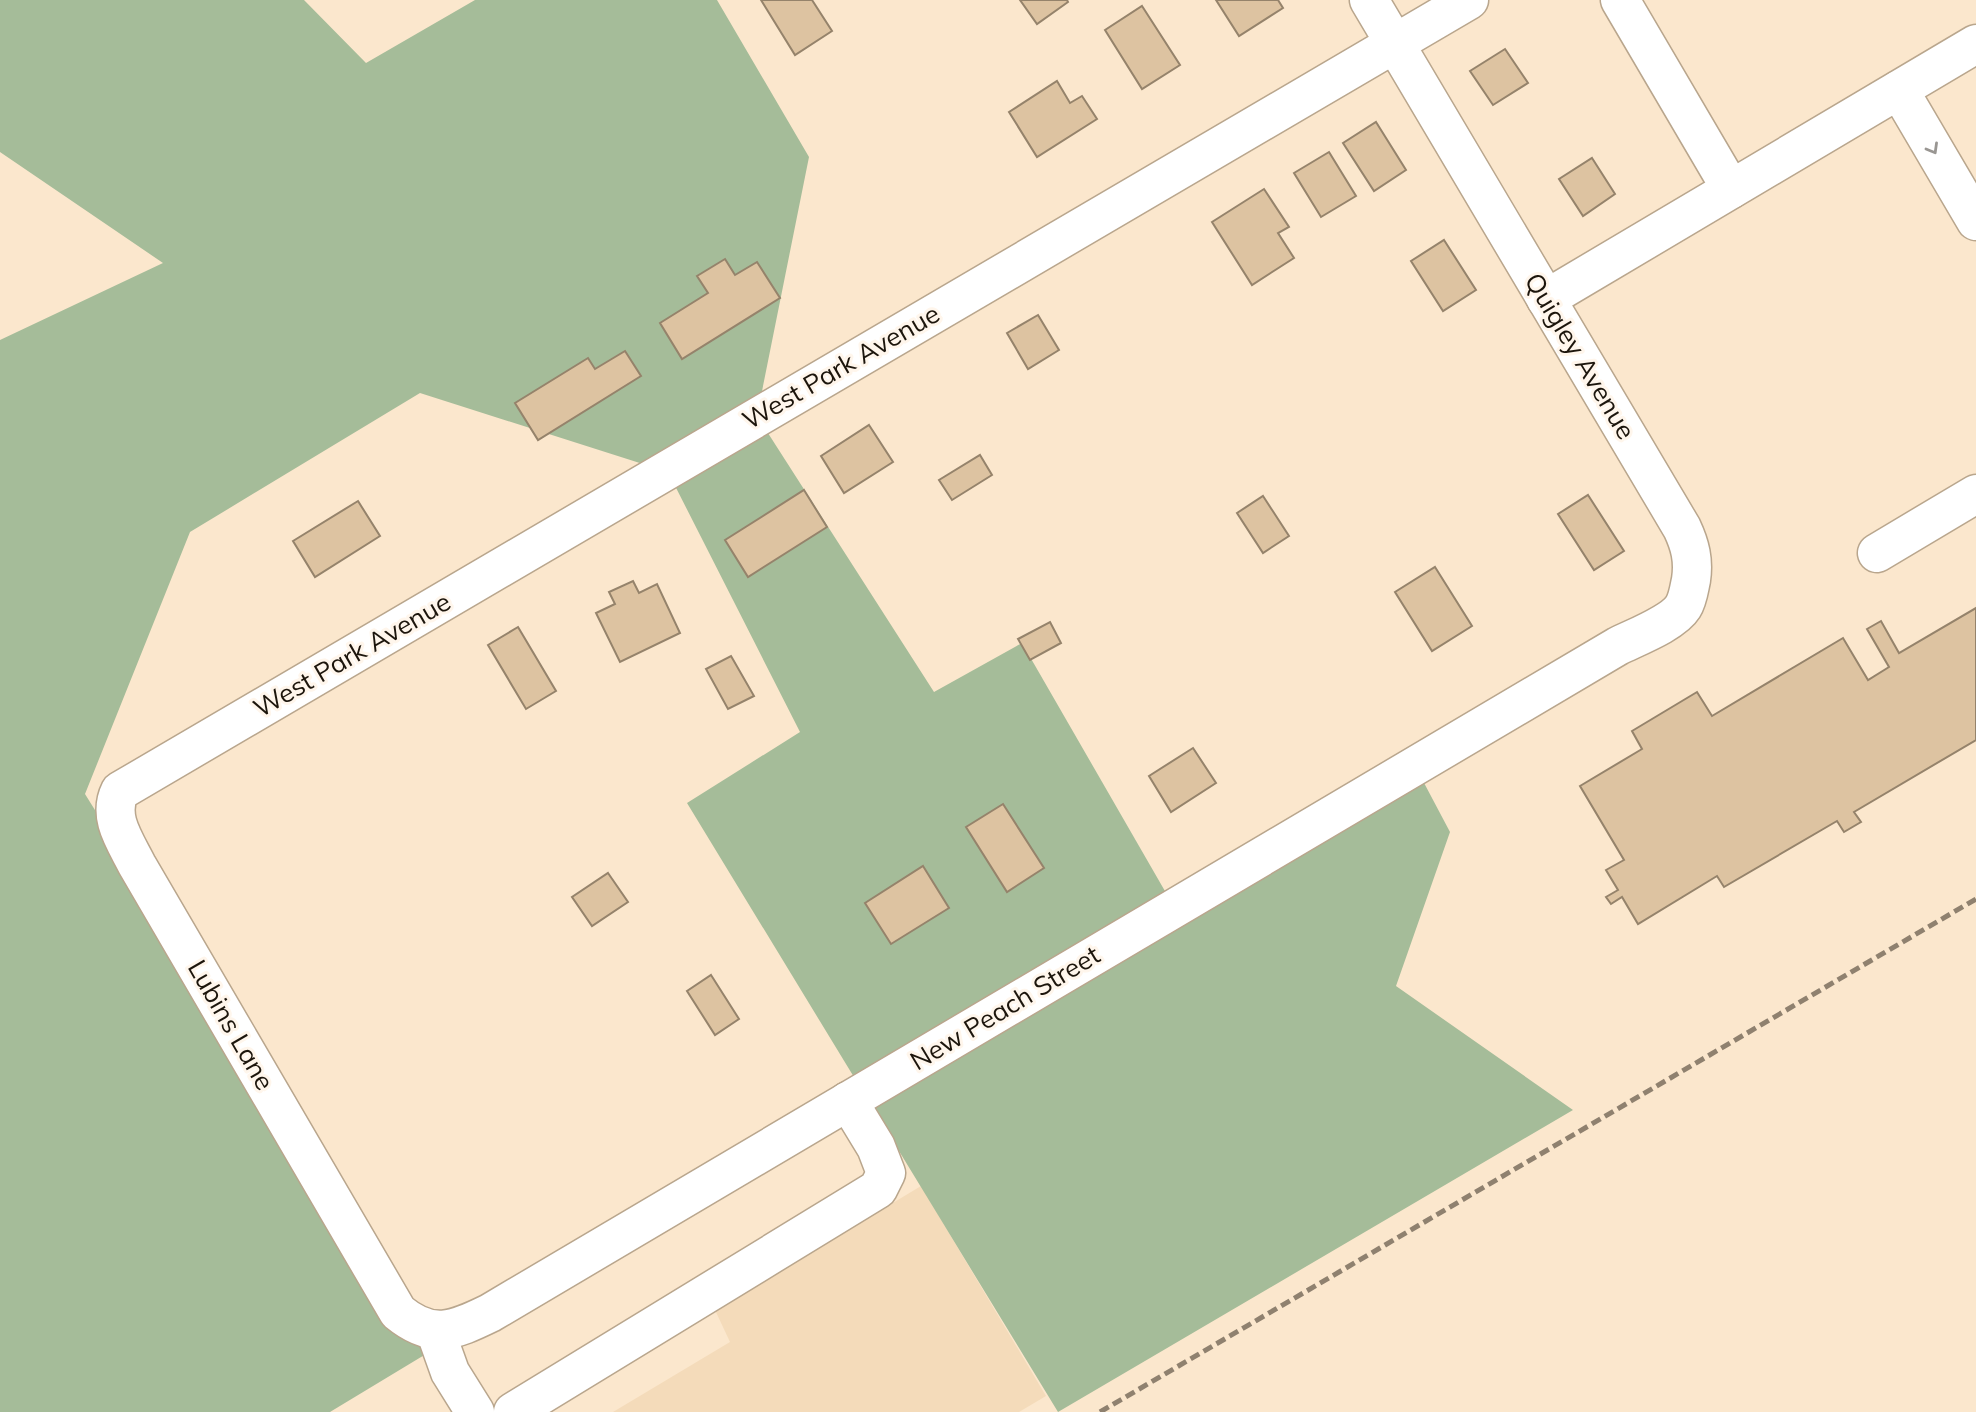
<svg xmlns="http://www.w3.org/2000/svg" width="1976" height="1412" font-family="Mulish,sans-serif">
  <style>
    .built { fill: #f4dbba }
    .forest { fill: #a5bc99 }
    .building { fill: #ddc3a1; stroke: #95836b; stroke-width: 2 }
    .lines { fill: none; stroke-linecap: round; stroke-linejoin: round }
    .minor-casing { stroke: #b9a68d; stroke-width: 41 }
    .minor { stroke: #fff; stroke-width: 38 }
    .rail { stroke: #8f816f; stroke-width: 5; stroke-dasharray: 10 5; stroke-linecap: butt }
    .oneway { stroke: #999692 }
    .labels { text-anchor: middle; stroke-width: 6; stroke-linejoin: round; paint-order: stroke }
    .street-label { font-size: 26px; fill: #1c150c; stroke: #fff6ec }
  </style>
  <rect width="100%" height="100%" fill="#fbe7cd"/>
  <polygon class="built" points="921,1186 1046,1396 1019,1412 613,1412 730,1342 715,1310"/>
  <polygon class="forest" points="0,0 304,0 366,63 475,0 717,0 809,157 757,416 934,692 1022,643 1173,905 1414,764 1450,832 1396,986 1573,1110 1058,1412 687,803 800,732 668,472 420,393 190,532 85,794 431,1351 330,1412 0,1412 0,340 163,263 0,152"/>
  <g class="building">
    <polygon points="761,0 812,0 832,31 795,55"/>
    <polygon points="1020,0 1067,0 1068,2 1037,24"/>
    <polygon points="1216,0 1278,0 1283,8 1239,36"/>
    <polygon points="1142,6 1180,65 1142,89 1105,30"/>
    <polygon points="1505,49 1528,83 1493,105 1470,71"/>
    <polygon points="1057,81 1070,103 1082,96 1097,119 1037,157 1009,112"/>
    <polygon points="1376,122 1406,170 1374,191 1343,143"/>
    <polygon points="1329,152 1356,196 1321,217 1294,173"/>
    <polygon points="1592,158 1615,194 1583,216 1559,179"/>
    <polygon points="1264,189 1289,227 1278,233 1294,258 1252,285 1212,222"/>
    <polygon points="1444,240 1476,290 1443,311 1411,261"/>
    <polygon points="725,259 735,275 757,262 780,298 682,359 660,323 708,293 697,276"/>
    <polygon points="1038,315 1059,350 1028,369 1007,333"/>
    <polygon points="625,351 641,376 538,440 515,403 588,358 595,369"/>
    <polygon points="869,425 893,462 844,493 821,456"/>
    <polygon points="980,455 992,475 952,500 939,480"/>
    <polygon points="804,490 827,527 748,577 725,540"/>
    <polygon points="1588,495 1624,551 1594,570 1558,514"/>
    <polygon points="1263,496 1289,536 1263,553 1237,513"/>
    <polygon points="358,501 380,536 315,577 293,541"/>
    <polygon points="1435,567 1472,626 1432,651 1395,592"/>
    <polygon points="633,581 639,593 657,584 680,633 620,662 596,613 615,604 609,592"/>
    <polygon points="1976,608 1976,740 1854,812 1861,822 1844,832 1837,821 1724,887 1717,876 1638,924 1622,897 1611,904 1606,897 1618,890 1606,870 1624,860 1580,786 1642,749 1632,731 1697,692 1712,716 1843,638 1868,680 1889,667 1867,629 1881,621 1899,653"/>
    <polygon points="1050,622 1061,643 1030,660 1018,639"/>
    <polygon points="518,627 556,691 526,709 488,645"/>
    <polygon points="731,656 754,696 728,709 706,669"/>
    <polygon points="1193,748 1216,783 1171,812 1149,776"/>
    <polygon points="1003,804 1044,868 1007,892 966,827"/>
    <polygon points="923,866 949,908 891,944 865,903"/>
    <polygon points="608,873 628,902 592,926 572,897"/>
    <polygon points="711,975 739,1019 715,1035 687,991"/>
  </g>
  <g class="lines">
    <g class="minor-casing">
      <g id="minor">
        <path d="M 1369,0 C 1473,176 1577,352 1682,528 C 1690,545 1694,560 1691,580 C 1689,589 1688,599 1683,607 C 1673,623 1636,637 1618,646 L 490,1313 C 453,1331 432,1340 398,1312 L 137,865 C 125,841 107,817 120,791 L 1469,0"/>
        <polyline points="1620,0 1731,189"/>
        <polyline points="1899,90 1976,221"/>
        <polyline points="1546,299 1976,44"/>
        <polyline points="1877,553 1976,494"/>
        <polyline points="435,1330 450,1372 475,1412"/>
        <polyline points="513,1412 878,1189 886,1173 876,1147 848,1101"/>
      </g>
    </g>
    <use href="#minor" class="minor"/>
    <polyline class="rail" points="1100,1412 1976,899"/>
  </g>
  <defs><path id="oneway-chevron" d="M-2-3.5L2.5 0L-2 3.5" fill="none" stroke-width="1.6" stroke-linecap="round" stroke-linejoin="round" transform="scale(1.75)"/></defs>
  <use class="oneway" href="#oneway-chevron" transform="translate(1933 149) rotate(60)"/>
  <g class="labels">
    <g class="street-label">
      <text transform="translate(1580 356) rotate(59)" y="9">Quigley Avenue</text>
      <text transform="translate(841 367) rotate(-30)" y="9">West Park Avenue</text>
      <text transform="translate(352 655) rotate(-30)" y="9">West Park Avenue</text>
      <text transform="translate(1005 1008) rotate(-31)" y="9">New Peach Street</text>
      <text transform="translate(231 1025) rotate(60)" y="9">Lubins Lane</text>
    </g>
  </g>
</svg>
